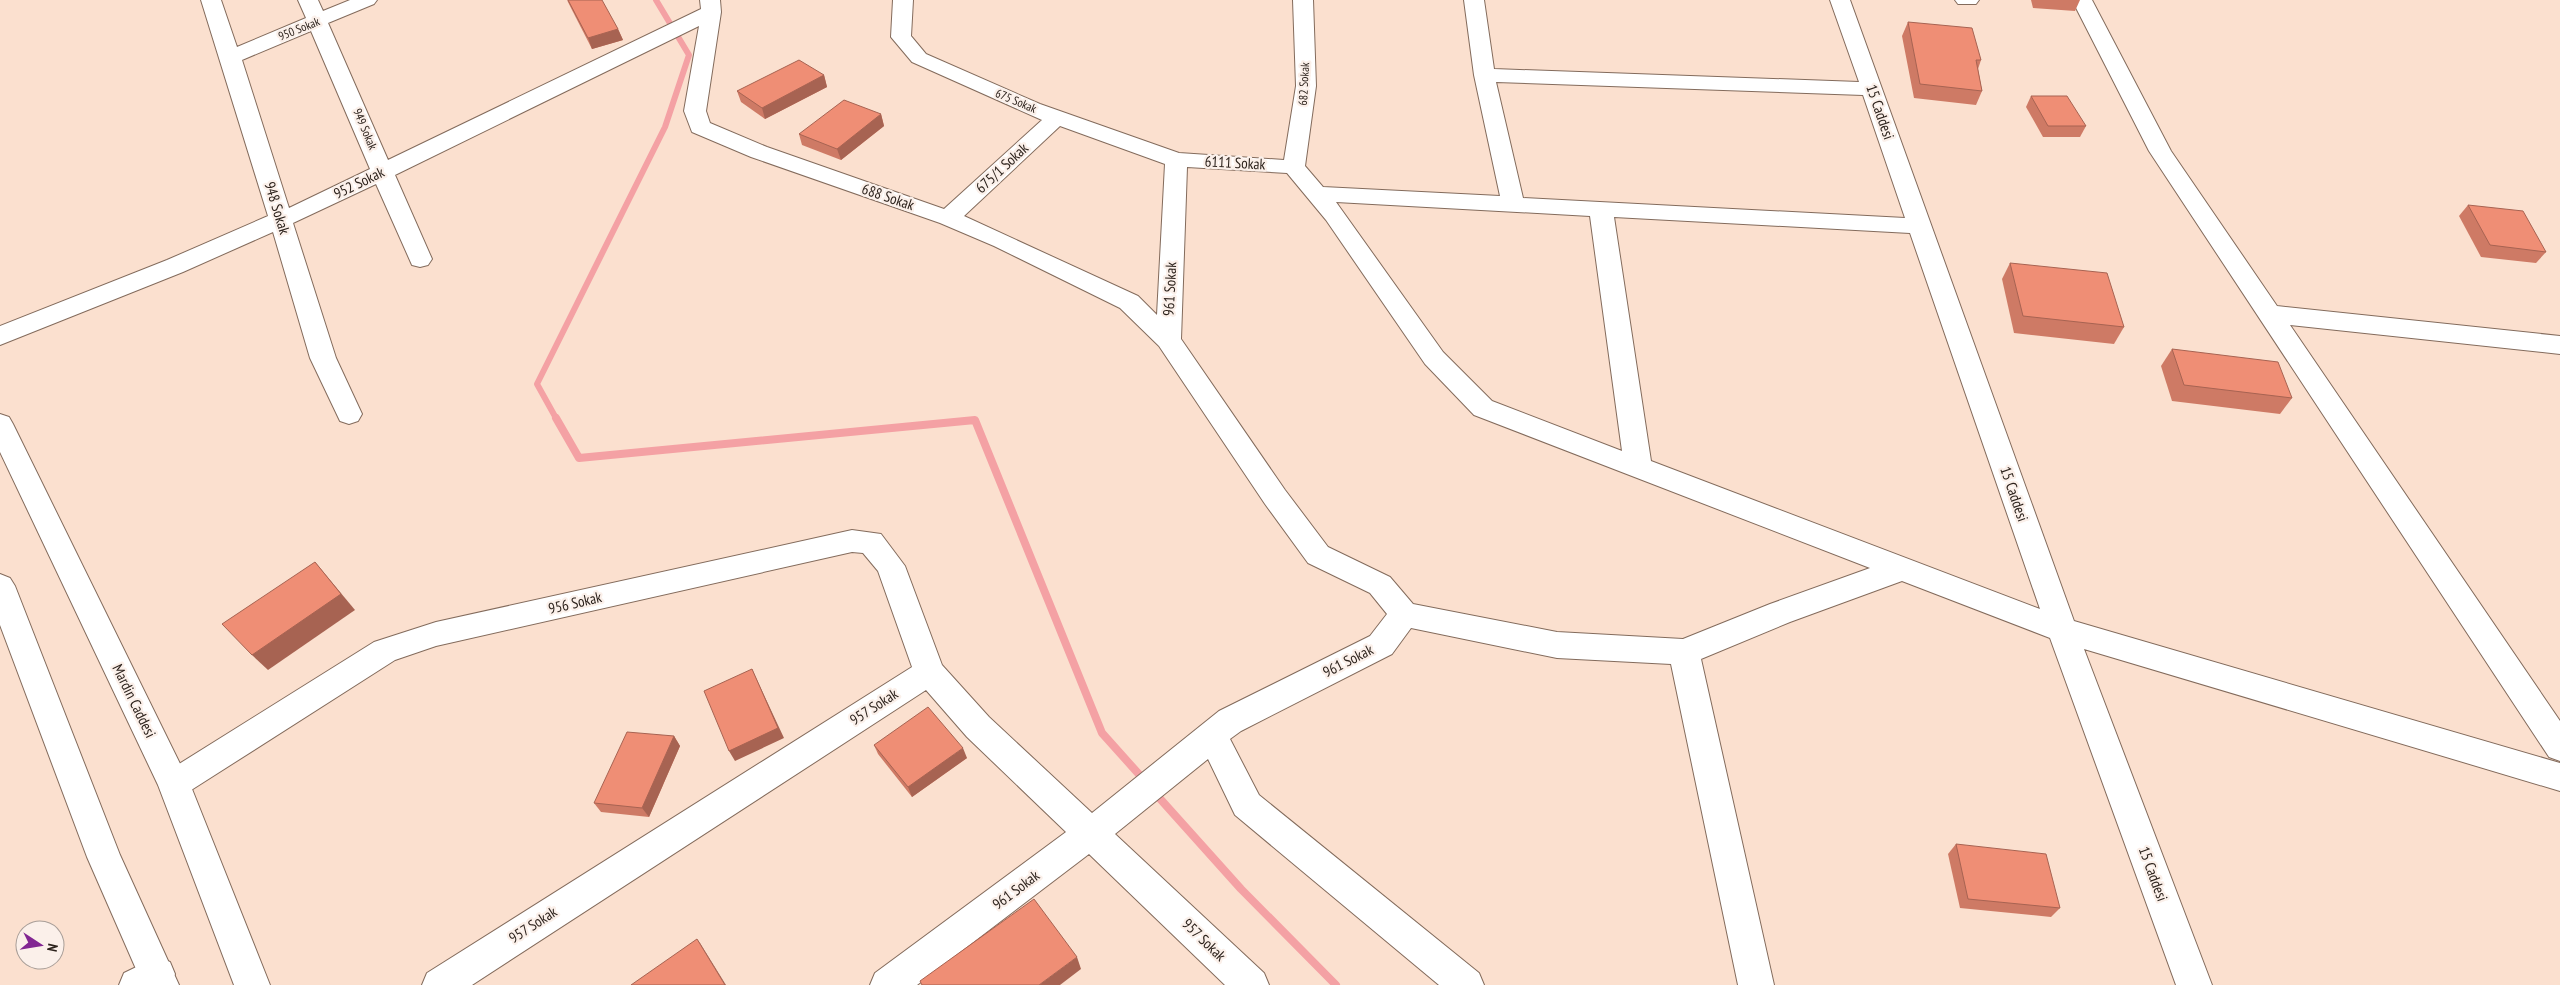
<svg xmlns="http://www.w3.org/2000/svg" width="2560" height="985" font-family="'PT Sans Narrow',sans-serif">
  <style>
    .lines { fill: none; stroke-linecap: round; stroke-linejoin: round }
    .stream-far1 { stroke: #f4a1a4; stroke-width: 6 }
    .stream { stroke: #f4a1a4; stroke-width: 8 }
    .minor-casing { stroke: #836b5c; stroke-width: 2 }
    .highway-casing { stroke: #836b5c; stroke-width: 2 }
    .minor { fill: #fff; fill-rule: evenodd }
    .highway { fill: #fff; fill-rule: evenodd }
    .wall { fill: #ce7a65 }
    .shaded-wall { fill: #a76352 }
    .building { fill: #ef8e75; stroke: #a76352 }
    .labels { text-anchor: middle; stroke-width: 4.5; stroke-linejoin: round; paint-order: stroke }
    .far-street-label { font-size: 12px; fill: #2c221c; stroke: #fbf0ea }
    .street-label { font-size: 15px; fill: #2c221c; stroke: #fbf0ea }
  </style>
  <rect width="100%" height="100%" fill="#fbe0cf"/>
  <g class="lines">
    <polyline class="stream-far1" points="557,420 537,384 665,127 689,55 656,0"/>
    <g class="stream">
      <polyline points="556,418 579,458 975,420 1102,733 1145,781"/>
      <polyline points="1154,792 1241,889 1336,985"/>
    </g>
    <g class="minor-casing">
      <g id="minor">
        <path d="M 201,0 L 221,0 L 237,47 L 306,18 L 298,0 L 318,0 L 323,11 L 350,0 L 377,0 L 374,4 L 328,23 L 388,160 L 701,9 L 700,0 L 720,0 L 721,12 L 706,111 L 710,123 L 767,147 L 944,209 L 1042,120 L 912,62 L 891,37 L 893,0 L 913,0 L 911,36 L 926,54 L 1040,104 L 1179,153 L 1284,160 L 1296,86 L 1293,0 L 1313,0 L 1316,86 L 1305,166 L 1323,187 L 1500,196 L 1474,75 L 1464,0 L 1484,0 L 1494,69 L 1859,82 L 1830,0 L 1850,0 L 2074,621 L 2560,763 L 2560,791 L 2084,649 L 2212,985 L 2176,985 L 2050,638 L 1902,581 L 1790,622 L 1701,659 L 1774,985 L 1738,985 L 1671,664 L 1557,658 L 1411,628 L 1392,654 L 1241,731 L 1230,739 L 1259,795 L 1479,973 L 1484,985 L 1439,985 L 1235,815 L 1208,759 L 1115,834 L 1264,973 L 1269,985 L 1225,985 L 1089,854 L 917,985 L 870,985 L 875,973 L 1066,832 L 967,737 L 926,690 L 472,985 L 422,985 L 427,973 L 912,667 L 878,571 L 863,553 L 852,552 L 436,646 L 395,660 L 185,794 L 174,798 L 163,794 L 158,784 L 163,774 L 374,642 L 436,622 L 852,530 L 881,534 L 905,566 L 942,665 L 989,717 L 1092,813 L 1219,711 L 1370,636 L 1387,614 L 1370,593 L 1308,563 L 1265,504 L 1159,346 L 1120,308 L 994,246 L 940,223 L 751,157 L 692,132 L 684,111 L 699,26 L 395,175 L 432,259 L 428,265 L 420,267 L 412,265 L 376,184 L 293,223 L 336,358 L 362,414 L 358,421 L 349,424 L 340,421 L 310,358 L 273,232 L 183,272 L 0,345 L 0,326 L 167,260 L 268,216 ZM 311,31 L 370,169 L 289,208 L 242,60 ZM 1496,82 L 1863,95 L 1905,218 L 1523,198 ZM 1060,126 L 1165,164 L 1157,315 L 1138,296 L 964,216 ZM 1187,167 L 1287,173 L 1326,220 L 1425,364 L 1474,415 L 1870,568 L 1770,604 L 1683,639 L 1557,632 L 1413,604 L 1390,577 L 1328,547 L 1285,490 L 1181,339 ZM 1336,202 L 1590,216 L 1622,451 L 1492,401 L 1443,352 ZM 1614,217 L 1910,233 L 2040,609 L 1651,461 Z"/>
        <polygon points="1955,0 1979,0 1976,4 1958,4"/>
        <polygon points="2072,0 2092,0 2171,151 2277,306 2560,336 2560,354 2290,325 2560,721 2560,761 2549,757 2149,151"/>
        <polygon points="157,957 170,962 175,974 170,985 119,985 124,973"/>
      </g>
    </g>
    <g class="highway-casing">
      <g id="highway">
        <polygon points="0,414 9,417 13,424 190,784 270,985 234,985 158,785 0,452"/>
        <polygon points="0,574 10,578 15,586 120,855 179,985 143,985 87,857 0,625"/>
      </g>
    </g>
    <use href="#minor" class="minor"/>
    <use href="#highway" class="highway"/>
  </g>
  <g class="wall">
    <polygon points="567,0 618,29 623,40 592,49 572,10"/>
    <polygon points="2031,0 2080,0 2075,11 2033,8"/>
    <polygon points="1908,22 1981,60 1978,69 1982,91 1976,105 1914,98 1902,36"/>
    <polygon points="824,75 827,87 765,119 741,102 737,91"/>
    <polygon points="2031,96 2086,126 2080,137 2043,137 2026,107"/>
    <polygon points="881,114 884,126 841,160 802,145 799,134"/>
    <polygon points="2468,205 2546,252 2536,263 2481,257 2459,216"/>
    <polygon points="2010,263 2124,327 2114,344 2014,333 2002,279"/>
    <polygon points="2172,349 2292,398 2280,414 2172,401 2161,366"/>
    <polygon points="674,736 680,746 649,817 601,812 594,803"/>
    <polygon points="874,745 967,758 912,797 878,754"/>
    <polygon points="1956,844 2060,908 2051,917 1960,908 1948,854"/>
  </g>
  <g class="shaded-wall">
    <polygon points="618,29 623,40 592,49 588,38"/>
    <polygon points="824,75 827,87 765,119 762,108"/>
    <polygon points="881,114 884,126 841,160 837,149"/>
    <polygon points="315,562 355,610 268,670 252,655"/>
    <polygon points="752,669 757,680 784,738 735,761 729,751"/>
    <polygon points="674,736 680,746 649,817 642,808"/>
    <polygon points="963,748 967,758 912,797 908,787"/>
    <polygon points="697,939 700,943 726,985 725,985"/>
    <polygon points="1077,957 1081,969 1060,985 1039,985"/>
  </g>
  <g class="building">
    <polygon points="568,0 602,0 618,29 588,38"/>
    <polygon points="1908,22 1972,28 1981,60 1976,60 1982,91 1920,84"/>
    <polygon points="799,60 824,75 762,108 737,91"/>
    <polygon points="2031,96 2067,96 2086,126 2048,126"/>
    <polygon points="844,100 881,114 837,149 799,134"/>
    <polygon points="2468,205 2523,211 2546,252 2490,245"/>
    <polygon points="2010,263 2107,273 2124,327 2023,316"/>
    <polygon points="2172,349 2278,362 2292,398 2184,385"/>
    <polygon points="315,562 341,594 252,655 222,624"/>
    <polygon points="752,669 778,728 729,751 704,691"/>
    <polygon points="928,707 963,748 908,787 874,745"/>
    <polygon points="627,732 674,736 642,808 594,803"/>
    <polygon points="1956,844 2046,854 2060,908 1968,899"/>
    <polygon points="1034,899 1077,957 1039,985 922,985 920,981"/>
    <polygon points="697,939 725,985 631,985"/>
  </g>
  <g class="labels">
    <g class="far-street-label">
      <text transform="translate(299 29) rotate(-22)" y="4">950 Sokak</text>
      <text transform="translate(1304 84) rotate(-87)" y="4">682 Sokak</text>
      <text transform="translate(1016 101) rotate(23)" y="4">675 Sokak</text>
      <text transform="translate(365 129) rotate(67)" y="4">949 Sokak</text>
    </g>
    <g class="street-label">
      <text transform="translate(1880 112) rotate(71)" y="5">15 Caddesi</text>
      <text transform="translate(1235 163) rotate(3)" y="5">6111 Sokak</text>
      <text transform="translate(1002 168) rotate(-43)" y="5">675/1 Sokak</text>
      <text transform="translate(359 183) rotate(-26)" y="5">952 Sokak</text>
      <text transform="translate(888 197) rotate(19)" y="5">688 Sokak</text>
      <text transform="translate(277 208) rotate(73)" y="5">948 Sokak</text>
      <text transform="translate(1170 289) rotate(-87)" y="5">961 Sokak</text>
      <text transform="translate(2014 494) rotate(71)" y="5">15 Caddesi</text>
      <text transform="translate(575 603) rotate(-13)" y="5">956 Sokak</text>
      <text transform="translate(1348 661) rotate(-27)" y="5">961 Sokak</text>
      <text transform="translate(134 701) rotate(64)" y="5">Mardin Caddesi</text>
      <text transform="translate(874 707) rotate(-33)" y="5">957 Sokak</text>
      <text transform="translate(2153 874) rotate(70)" y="5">15 Caddesi</text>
      <text transform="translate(1016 890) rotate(-37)" y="5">961 Sokak</text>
      <text transform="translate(533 925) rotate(-33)" y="5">957 Sokak</text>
      <text transform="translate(1204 940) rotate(44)" y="5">957 Sokak</text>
    </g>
  </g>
  <g transform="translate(40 945) rotate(102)"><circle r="24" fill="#fbf0ea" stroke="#a89e98"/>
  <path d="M0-4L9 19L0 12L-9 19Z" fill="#822692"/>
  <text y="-8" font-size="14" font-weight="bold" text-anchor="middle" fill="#2c221c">N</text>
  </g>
</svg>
